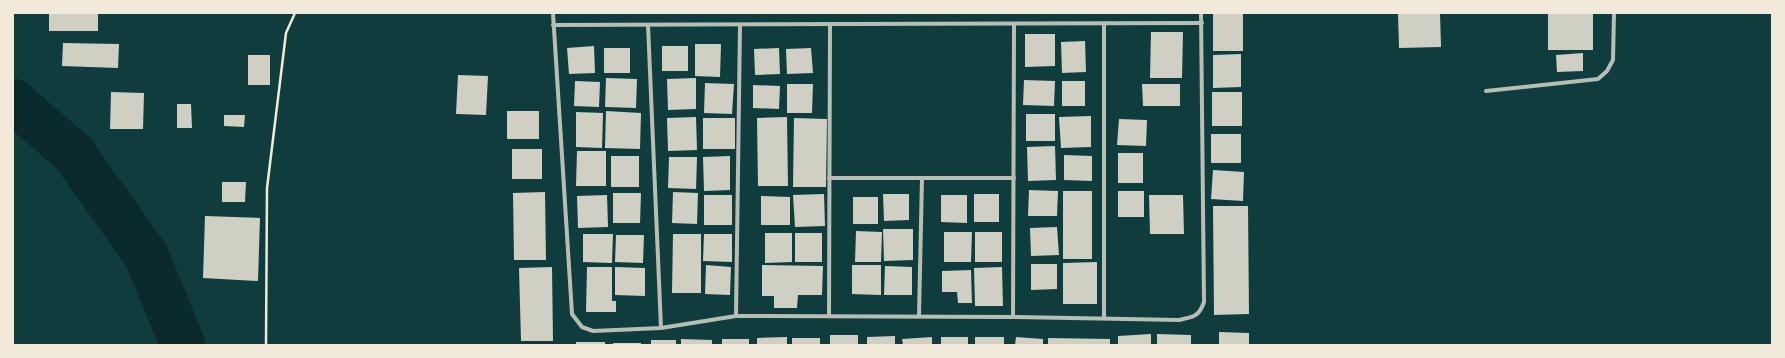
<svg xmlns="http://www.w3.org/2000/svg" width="1785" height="358" font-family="Arial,sans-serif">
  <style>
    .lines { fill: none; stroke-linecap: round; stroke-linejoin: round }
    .river { stroke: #0a2a2b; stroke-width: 45 }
    .building { fill: #cfcfc3 }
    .path { stroke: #f1e9da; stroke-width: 2.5 }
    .minor { stroke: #b8beb3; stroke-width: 4 }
  </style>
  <rect width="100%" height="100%" fill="#0f3d3e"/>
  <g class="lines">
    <polyline class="river" points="13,101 73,153 146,255 183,345"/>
  </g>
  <g class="building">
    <rect x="49" y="13" width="49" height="18"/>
    <rect x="1213" y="13" width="30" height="38"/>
    <polygon points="1398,13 1440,13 1441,47 1399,48"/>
    <rect x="1548" y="13" width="45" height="37"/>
    <polygon points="1151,32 1183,32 1182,78 1150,78"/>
    <polygon points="1025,34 1055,34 1055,66 1025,67"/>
    <polygon points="1085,41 1086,72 1062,73 1061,42"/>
    <polygon points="63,43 119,44 118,68 62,66"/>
    <polygon points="695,44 721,44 720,77 695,76"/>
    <polygon points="594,46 595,73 569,74 567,48"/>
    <rect x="662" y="46" width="26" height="25"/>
    <rect x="604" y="48" width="26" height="25"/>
    <polygon points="779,48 780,74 755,75 754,49"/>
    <polygon points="811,48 813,73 787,74 786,49"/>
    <polygon points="1583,53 1583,71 1557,72 1556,55"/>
    <polygon points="1241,54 1241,87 1213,88 1213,55"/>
    <rect x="248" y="55" width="22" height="30"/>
    <polygon points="458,75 488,76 486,115 456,114"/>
    <polygon points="606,78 637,79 636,108 605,107"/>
    <polygon points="696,78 696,109 668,110 667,79"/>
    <polygon points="1024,80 1055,81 1054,106 1023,105"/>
    <polygon points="575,81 600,82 599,107 574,106"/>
    <rect x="1062" y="81" width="23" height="25"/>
    <polygon points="705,83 734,84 732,114 704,113"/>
    <polygon points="787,84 813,84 812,113 787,113"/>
    <polygon points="1142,84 1180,84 1180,106 1143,106"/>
    <polygon points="753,85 780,86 779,109 753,108"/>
    <polygon points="111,92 144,93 143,129 110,129"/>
    <rect x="1212" y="92" width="30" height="34"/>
    <polygon points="177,104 191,104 192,128 177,128"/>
    <rect x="507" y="111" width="32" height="28"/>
    <polygon points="606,111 641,113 640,149 605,148"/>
    <polygon points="576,112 603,113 602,148 576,147"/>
    <rect x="1026" y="114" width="29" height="27"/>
    <polygon points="224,115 245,115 244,127 224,126"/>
    <polygon points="1091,116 1091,147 1061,148 1059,117"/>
    <polygon points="696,117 697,150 668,151 667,118"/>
    <polygon points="787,117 788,186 758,186 757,118"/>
    <rect x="703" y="118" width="32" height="31"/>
    <polygon points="794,118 827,119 826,187 793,187"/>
    <polygon points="1119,119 1147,120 1146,146 1117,145"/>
    <rect x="1211" y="134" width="30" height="29"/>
    <polygon points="1055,146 1056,180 1028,181 1027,147"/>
    <rect x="512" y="149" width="30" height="30"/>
    <polygon points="577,151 606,151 606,186 576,186"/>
    <rect x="1118" y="153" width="25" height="30"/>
    <polygon points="1064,155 1092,156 1092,181 1064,180"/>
    <rect x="611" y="156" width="28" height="31"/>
    <polygon points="730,156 730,190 704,191 703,157"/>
    <polygon points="669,157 697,157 696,189 668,188"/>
    <polygon points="1213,170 1244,172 1243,201 1211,199"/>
    <polygon points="222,182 246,182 245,202 222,202"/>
    <polygon points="1029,190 1058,191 1057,216 1028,216"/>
    <rect x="1063" y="191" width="29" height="68"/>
    <rect x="1118" y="191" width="26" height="26"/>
    <polygon points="545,192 546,260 514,260 513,193"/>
    <polygon points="673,192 698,193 697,224 672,223"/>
    <polygon points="613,193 641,193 640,223 613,223"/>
    <polygon points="824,194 825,226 795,227 793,195"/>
    <polygon points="883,194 909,194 909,220 884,221"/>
    <rect x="974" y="194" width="25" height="28"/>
    <polygon points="607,195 608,227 578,228 577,196"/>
    <rect x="704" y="195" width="28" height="30"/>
    <polygon points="941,195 967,195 967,223 941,222"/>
    <polygon points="1149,195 1183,195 1184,234 1150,234"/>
    <polygon points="761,196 790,197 790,225 761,225"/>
    <rect x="853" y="197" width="25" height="27"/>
    <polygon points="1213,206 1248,206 1249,314 1214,315"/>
    <polygon points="205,216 260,218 258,281 203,278"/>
    <polygon points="1057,227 1059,255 1031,256 1030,228"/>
    <polygon points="883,229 913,229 913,260 884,261"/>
    <polygon points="856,231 882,232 881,262 855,262"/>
    <polygon points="944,232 972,232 971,262 944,262"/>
    <rect x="975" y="232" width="27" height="30"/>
    <polygon points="765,233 792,233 792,262 765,263"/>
    <rect x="795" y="233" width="27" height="29"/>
    <polygon points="583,234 613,234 612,263 583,262"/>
    <polygon points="673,234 701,234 701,293 672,293"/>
    <polygon points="704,234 732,234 732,262 703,261"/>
    <polygon points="616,235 644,235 643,263 615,262"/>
    <polygon points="1097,262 1097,304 1063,304 1063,263"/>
    <polygon points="1031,264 1057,264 1057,289 1031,290"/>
    <polygon points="706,265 731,267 730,295 705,294"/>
    <polygon points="762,265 823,266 822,295 798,295 797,308 774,308 774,296 762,296"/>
    <polygon points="852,265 881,265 881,295 852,294"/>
    <polygon points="885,266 912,267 912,295 884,295"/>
    <polygon points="552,267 553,341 521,341 519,268"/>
    <polygon points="587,267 612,267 612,301 616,301 616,312 586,312"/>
    <polygon points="615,267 645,268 645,296 615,295"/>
    <polygon points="1002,267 1003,306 975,306 974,268"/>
    <polygon points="971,270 972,303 958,303 957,292 942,292 942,271"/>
    <polygon points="1219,332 1249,333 1249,345 1219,345"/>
    <polygon points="1151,334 1151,345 1118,345 1118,336"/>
    <polygon points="1157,334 1191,335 1191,345 1157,345"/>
    <rect x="830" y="335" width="28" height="10"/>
    <polygon points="895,336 895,345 867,345 867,337"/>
    <polygon points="787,337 787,345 757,345 757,338"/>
    <polygon points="932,337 932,345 903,345 902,339"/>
    <rect x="941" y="337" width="27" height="8"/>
    <rect x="975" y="337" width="29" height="8"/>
    <polygon points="1016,337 1043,339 1043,345 1015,345"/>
    <rect x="792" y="338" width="28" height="7"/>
    <polygon points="1048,338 1110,339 1110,345 1048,345"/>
    <polygon points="681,339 712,340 712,345 681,345"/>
    <rect x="722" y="339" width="27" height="6"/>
    <rect x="651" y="340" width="25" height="5"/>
    <rect x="576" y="342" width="29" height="3"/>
    <rect x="613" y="343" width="28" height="2"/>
  </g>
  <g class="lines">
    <polyline class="path" points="266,345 267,188 286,33 295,13"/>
    <g class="minor">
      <path d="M 553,13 L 572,314 L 582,327 L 593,331 L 661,328 L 736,316 L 1013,317 L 1179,320 C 1193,317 1199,317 1204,302 L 1201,13"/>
      <polyline points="1104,23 1104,318"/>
      <polyline points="553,25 1202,23"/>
      <polyline points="648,25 661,328"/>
      <polyline points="1486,91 1598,79 1607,71 1613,60 1614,13"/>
      <polyline points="829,178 1014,178"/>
      <polyline points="736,316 740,25"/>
      <polyline points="829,316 830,24"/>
      <polyline points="919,316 922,178"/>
      <polyline points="1013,317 1014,24"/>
    </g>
  </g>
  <rect width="1785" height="358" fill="none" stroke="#f1e9da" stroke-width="28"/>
</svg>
